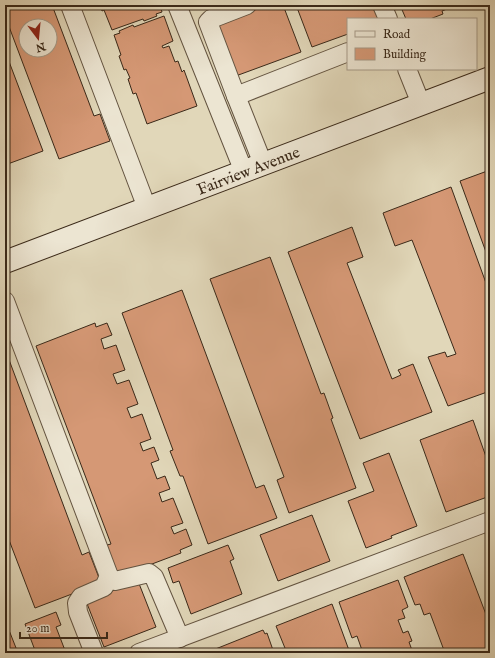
<svg xmlns="http://www.w3.org/2000/svg" width="495" height="658" font-family="'IM FELL English',serif">
  <style>
    .building { fill: #d59875; stroke: #3a2919; fill-rule: evenodd }
    .lines { fill: none; stroke-linecap: round; stroke-linejoin: round }
    .lane-casing { stroke: #645441; stroke-width: 20 }
    .secondary-casing { stroke: #3a2919; stroke-width: 24 }
    .lane { stroke: #ece5d2; stroke-width: 18 }
    .secondary { stroke: #ece5d2; stroke-width: 22 }
    .labels { text-anchor: middle; stroke-width: 3.5; stroke-linejoin: round; paint-order: stroke }
    .street-label { font-size: 16px; fill: #3a2919; stroke: #ece5d2 }
  </style>
  <rect width="100%" height="100%" fill="#e1d7b9"/>
  <filter id="stains"><feTurbulence type="fractalNoise" baseFrequency=".005" numOctaves="4"/><feColorMatrix values="0 0 0 0 .2 0 0 0 0 .09 0 0 0 0 .02 0 0 0 .5 -.17"/></filter>
  <radialGradient id="worn" r=".72"><stop offset=".6" stop-color="#630" stop-opacity="0"/><stop offset="1" stop-color="#630" stop-opacity=".3"/></radialGradient>
  <g class="building">
    <path d="M 5,5 L 52,5 L 94,116 L 100,114 L 110,141 L 59,159 L 5,16 ZM 26,26 L 50,26 L 50,50 L 26,50 Z"/>
    <polygon points="100,5 160,5 162,12 156,14 157,16 144,21 143,19 112,30 104,10 102,11"/>
    <polygon points="262,5 283,5 301,52 233,77 212,24"/>
    <polygon points="296,5 376,5 381,19 348,19 348,34 312,47"/>
    <polygon points="400,5 457,5 442,11 443,14 430,19 406,19"/>
    <polygon points="164,16 173,41 162,46 163,48 169,46 175,62 178,61 182,72 184,70 197,106 147,124 136,93 133,94 128,79 130,78 126,69 124,70 119,56 121,55 114,35 120,33 119,31 133,25 134,27"/>
    <polygon points="5,51 43,151 5,165"/>
    <polygon points="490,170 490,263 460,181"/>
    <polygon points="451,187 490,294 490,391 448,406 428,357 445,352 447,357 456,354 412,240 395,246 383,213"/>
    <polygon points="352,227 363,257 347,263 392,379 401,375 398,370 413,364 432,412 360,439 288,252"/>
    <polygon points="270,257 321,394 324,393 333,418 331,419 356,488 289,513 277,480 284,477 210,279"/>
    <polygon points="182,290 256,488 264,485 277,518 208,544 183,476 180,476 170,451 173,450 122,313"/>
    <polygon points="95,323 96,327 107,323 112,335 101,339 104,349 116,345 125,370 113,374 117,384 129,380 138,404 127,408 131,418 142,414 151,439 140,443 143,451 154,447 159,460 151,463 157,479 165,476 170,489 159,493 162,502 173,498 183,523 171,527 174,534 186,529 192,545 180,550 181,553 115,578 103,546 111,544 36,346"/>
    <polygon points="8,357 82,555 89,552 101,583 35,608 9,540 6,541 5,538 5,358"/>
    <polygon points="473,420 490,468 490,496 446,512 420,440"/>
    <polygon points="389,453 417,526 391,536 392,538 366,548 348,501 374,491 363,463"/>
    <polygon points="312,515 330,561 278,581 260,535"/>
    <polygon points="228,545 234,559 230,561 242,594 191,614 179,581 173,583 168,568"/>
    <polygon points="463,554 490,625 490,653 445,653 430,613 424,615 420,604 415,605 404,577"/>
    <polygon points="398,580 408,607 402,610 405,618 398,620 403,633 408,631 412,641 409,642 413,653 363,653 357,636 352,638 339,602"/>
    <polygon points="138,581 156,627 104,647 86,601"/>
    <polygon points="332,604 350,653 287,653 276,626"/>
    <polygon points="56,612 61,625 56,627 66,653 36,653 25,624"/>
    <polygon points="5,620 18,653 5,653"/>
    <polygon points="263,630 265,634 267,633 274,653 208,653 208,652"/>
  </g>
  <g class="lines">
    <g class="lane-casing">
      <g id="lane">
        <polyline points="70,5 147,208"/>
        <polyline points="177,5 244,172"/>
        <polyline points="382,5 388,19"/>
        <polyline points="407,69 421,104"/>
        <polyline points="236,96 208,22 211,19 247,5"/>
        <polyline points="263,164 236,96 348,52"/>
        <polyline points="5,301 109,576 115,581 149,573 154,577 180,638"/>
        <polyline points="94,653 78,612 77,603 81,597 104,587 109,576"/>
        <polyline points="139,653 490,521"/>
      </g>
    </g>
    <g class="secondary-casing">
      <polyline id="secondary" points="5,262 490,78"/>
    </g>
    <use href="#lane" class="lane"/>
    <use href="#secondary" class="secondary"/>
  </g>
  <g class="labels">
    <g class="street-label">
      <text transform="translate(248 170) rotate(-21)" y="6">Fairview Avenue</text>
    </g>
  </g>
  <rect width="495" height="658" fill="none" stroke="#e1d7b9" stroke-width="20"/>
  <rect x="6" y="6" width="483" height="646" fill="none" stroke="#3a2919" stroke-width="2"/>
  <rect x="10" y="10" width="475" height="638" fill="none" stroke="#3a2919"/>
  <rect x="347" y="18" width="130" height="52" fill="#ece5d2" stroke="#a59a88"/>
  <rect x="355" y="31" width="20" height="6" fill="#ece5d2" stroke="#a59a88"/>
  <text x="383" y="38" font-size="12" fill="#3a2919">Road</text>
  <rect x="355" y="48" width="20" height="12" fill="#d59875" stroke="#a59a88"/>
  <text x="383" y="58" font-size="12" fill="#3a2919">Building</text>
  <g transform="translate(38 38) rotate(164)"><circle r="19" fill="#ece5d2" stroke="#a59a88"/>
  <path d="M0-3L7 15L0 10L-7 15Z" fill="#8f2418"/>
  <text y="-6" font-size="11" font-weight="bold" text-anchor="middle" fill="#3a2919">N</text>
  </g>
  <path d="M20 632v6h87v-6" fill="none" stroke="#3a2919" stroke-width="2"/>
  <text x="26" y="632" font-size="12" fill="#3a2919" stroke="#ece5d2" stroke-width="3" paint-order="stroke">20 m</text>
  <rect width="100%" height="100%" filter="url(#stains)"/>
  <rect width="100%" height="100%" fill="url(#worn)"/>
</svg>
